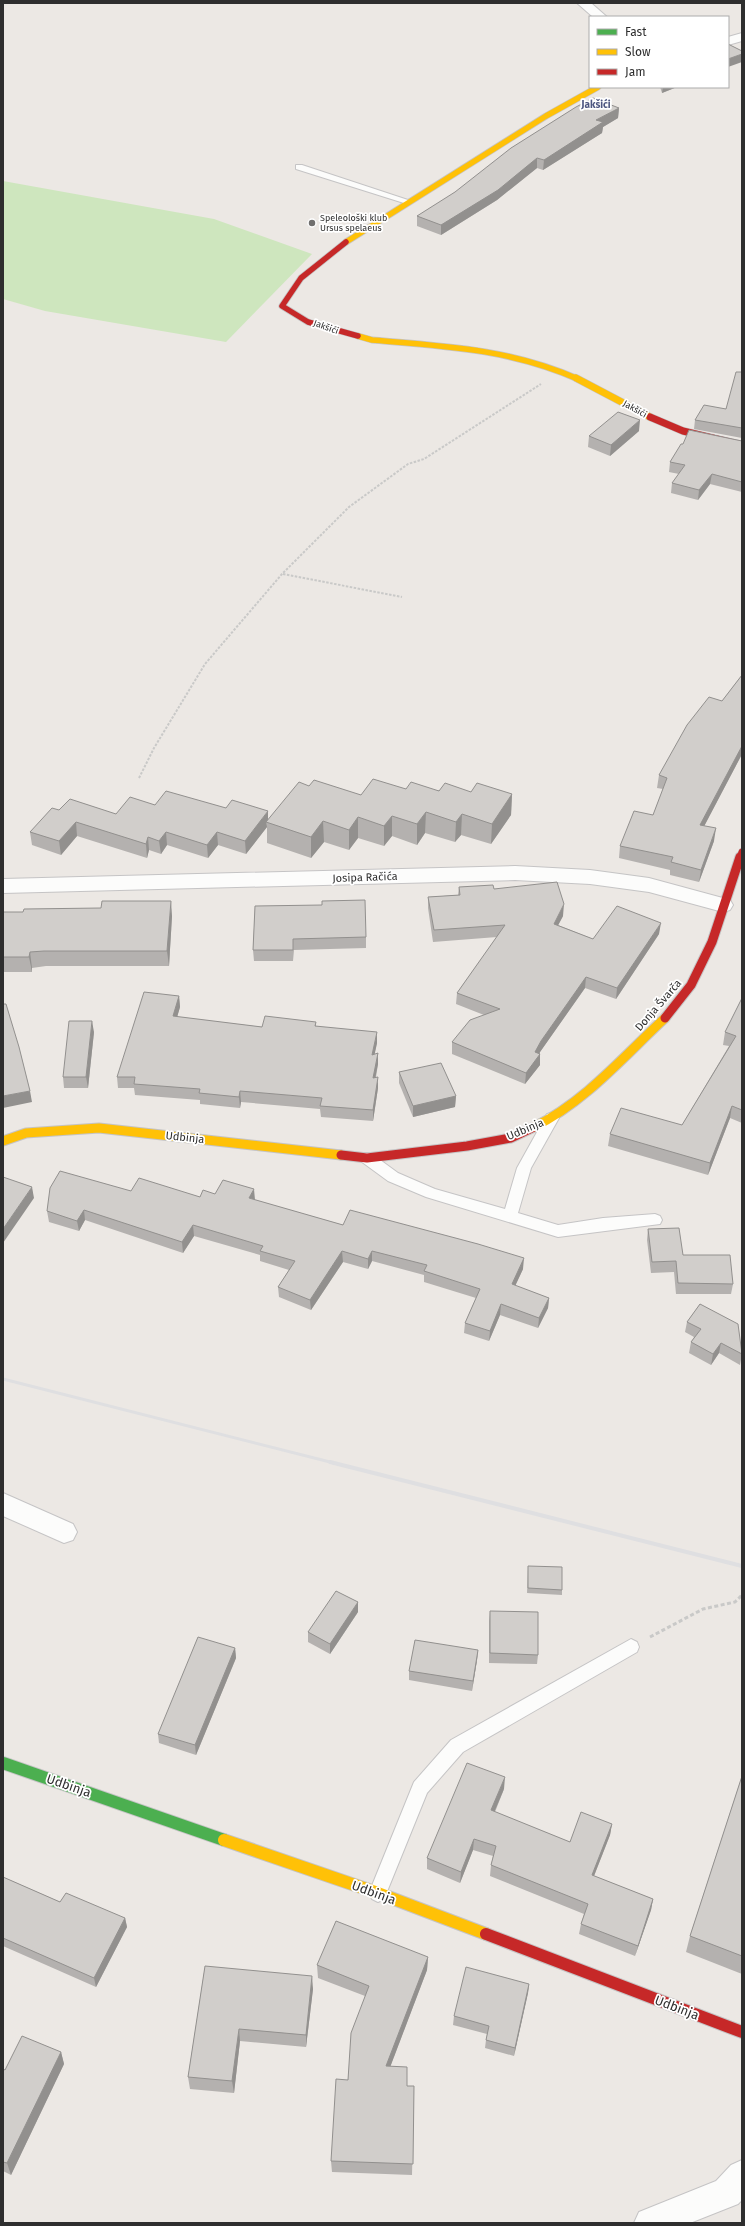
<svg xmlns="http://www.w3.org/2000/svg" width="745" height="2226" font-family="'Fira Sans',sans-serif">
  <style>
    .green { fill: #cee6be }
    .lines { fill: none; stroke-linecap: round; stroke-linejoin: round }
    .lane-casing { stroke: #c5c4c5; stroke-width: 2 }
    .street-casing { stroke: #c5c4c5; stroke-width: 2 }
    .fast-casing { stroke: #c5c4c5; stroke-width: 14 }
    .slow-far3-casing { stroke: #c5c4c5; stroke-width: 7 }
    .slow-far2-casing { stroke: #c5c4c5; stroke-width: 8 }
    .slow-far1-casing { stroke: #c5c4c5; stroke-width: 11 }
    .slow-casing { stroke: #c5c4c5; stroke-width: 14 }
    .jam-far3-casing { stroke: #c5c4c5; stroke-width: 7 }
    .jam-far2-casing { stroke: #c5c4c5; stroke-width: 8 }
    .jam-far1-casing { stroke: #c5c4c5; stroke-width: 11 }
    .jam-casing { stroke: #c5c4c5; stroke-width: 14 }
    .path-far1 { stroke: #c9c9c8; stroke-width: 2; stroke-dasharray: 2.5 1.5; stroke-linecap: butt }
    .path { stroke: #c9c9c8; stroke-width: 3; stroke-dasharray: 4 2.5; stroke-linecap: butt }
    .lane { fill: #fcfcfb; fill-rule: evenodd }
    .street { fill: #fcfcfb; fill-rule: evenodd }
    .fast { stroke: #4caf50; stroke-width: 12 }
    .slow-far3 { stroke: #ffc107; stroke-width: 5.5 }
    .slow-far2 { stroke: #ffc107; stroke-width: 7 }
    .slow-far1 { stroke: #ffc107; stroke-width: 9 }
    .slow { stroke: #ffc107; stroke-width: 12 }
    .jam-far3 { stroke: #c62828; stroke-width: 5.5 }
    .jam-far2 { stroke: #c62828; stroke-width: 7 }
    .jam-far1 { stroke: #c62828; stroke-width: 9 }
    .jam { stroke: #c62828; stroke-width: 12 }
    .rail-far1 { stroke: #dfdfe1; stroke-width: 3 }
    .rail { stroke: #dfdfe1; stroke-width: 4 }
    .wall { fill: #b4b1af }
    .shaded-wall { fill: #92908e }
    .building { fill: #d1cecb; stroke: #92908e }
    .poi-dot { fill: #706f6e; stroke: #fff; stroke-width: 1.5 }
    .labels { text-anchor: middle; stroke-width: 3.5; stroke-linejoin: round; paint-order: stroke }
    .far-poi-label { font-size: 9px; fill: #2e2e2e; stroke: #fff; text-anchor: start }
    .far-street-label { font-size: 9px; fill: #2e2e2e; stroke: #fff }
    .far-neighbourhood-label { font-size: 10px; font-weight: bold; fill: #4d5680; stroke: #fff }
    .street-label { font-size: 11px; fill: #2e2e2e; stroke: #fff }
    .near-street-label { font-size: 13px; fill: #2e2e2e; stroke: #fff }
  </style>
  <rect width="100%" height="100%" fill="#ece8e4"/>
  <polygon class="green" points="3,181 214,219 312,254 226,342 45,311 3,299"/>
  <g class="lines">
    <g class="lane-casing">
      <g id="lane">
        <polygon points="296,165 302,165 411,201 404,203 296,169"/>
        <polygon points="552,1113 557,1114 559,1118 531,1168 518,1213 558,1225 603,1218 655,1214 660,1216 662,1220 660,1224 558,1237 426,1197 388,1181 362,1162 360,1158 362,1154 367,1153 372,1154 398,1173 435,1189 505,1209 517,1168 547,1114"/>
        <polygon points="631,1639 637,1642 639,1647 637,1652 463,1752 427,1793 384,1899 378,1902 372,1899 369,1893 414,1782 451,1740"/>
      </g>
    </g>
    <g class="street-casing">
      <g id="street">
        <polygon points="577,3 591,3 607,17 593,17"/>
        <polygon points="742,33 742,41 728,45 728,37"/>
        <polygon points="515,866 590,870 649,878 730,900 733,905 730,910 723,912 649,892 590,884 515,880 3,893 3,879"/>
        <polygon points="3,1493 73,1524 77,1532 73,1540 64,1543 3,1516"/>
        <polygon points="742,2160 742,2200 738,2204 690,2223 634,2223 639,2212 716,2181 731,2165"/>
      </g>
    </g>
    <g class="fast-casing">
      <polyline id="fast" points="3,1763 224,1840"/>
    </g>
    <g class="slow-far3-casing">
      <g id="slow-far3">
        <polyline points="346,242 546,116 598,87"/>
        <path d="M 358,336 L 372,340 C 445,346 510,349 578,379"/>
      </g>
    </g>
    <g class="slow-far2-casing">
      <polyline id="slow-far2" points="576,378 650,417"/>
    </g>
    <g class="slow-far1-casing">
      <g id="slow-far1">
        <path d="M 534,1127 C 585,1102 624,1056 665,1018"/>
        <polyline points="3,1141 26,1133 99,1128 341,1155"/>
      </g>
    </g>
    <g class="slow-casing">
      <polyline id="slow" points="224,1840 378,1893 486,1934"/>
    </g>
    <g class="jam-far3-casing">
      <polyline id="jam-far3" points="346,242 301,278 282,306 308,322 358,336"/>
    </g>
    <g class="jam-far2-casing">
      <g id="jam-far2">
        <polyline points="650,417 683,431 742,445"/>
        <polyline points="740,858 742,852"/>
      </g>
    </g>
    <g class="jam-far1-casing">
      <g id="jam-far1">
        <polyline points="665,1018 691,985 712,942 740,857"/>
        <polyline points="341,1155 367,1158 467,1146 511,1138 534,1127"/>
      </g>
    </g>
    <g class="jam-casing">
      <polyline id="jam" points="486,1934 742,2032"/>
    </g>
    <g class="path-far1">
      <polyline points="283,574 402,597"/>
      <polyline points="139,778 154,748 205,664 282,574 349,507 408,464 424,459 541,384"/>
    </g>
    <polyline class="path" points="650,1637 703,1609 735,1602 742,1595"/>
    <use href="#lane" class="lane"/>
    <use href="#street" class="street"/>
    <use href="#fast" class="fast"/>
    <use href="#slow-far3" class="slow-far3"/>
    <use href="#slow-far2" class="slow-far2"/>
    <use href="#slow-far1" class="slow-far1"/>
    <use href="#slow" class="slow"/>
    <use href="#jam-far3" class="jam-far3"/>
    <use href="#jam-far2" class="jam-far2"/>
    <use href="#jam-far1" class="jam-far1"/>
    <use href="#jam" class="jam"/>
    <polyline class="rail-far1" points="3,1379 334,1463"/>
    <polyline class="rail" points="330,1462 742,1566"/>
  </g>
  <g class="wall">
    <polygon points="660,87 677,87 662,93"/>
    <polygon points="619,108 618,118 603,127 602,133 543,170 537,168 497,200 441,235 417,226 417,216"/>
    <polygon points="742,372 742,438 694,429 695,420 726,409"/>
    <polygon points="639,431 610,456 588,447 589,436"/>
    <polygon points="742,441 742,492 710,484 698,500 671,493 672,483 679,474 669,472 670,462 683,444"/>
    <polygon points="742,675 742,756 741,756 704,826 714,841 699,882 670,875 670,870 619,858 620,846 653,815 663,789 657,788 659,775 722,701"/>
    <polygon points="309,786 361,795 406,789 471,792 512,794 511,815 491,844 461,835 455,842 425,833 417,845 392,836 384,846 358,838 349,850 324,842 311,858 267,843 267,827 246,854 218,845 208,858 167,845 161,854 149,850 147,858 77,836 61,855 32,845 30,832 59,810 116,814 155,805 268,820"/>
    <polygon points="459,887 494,889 563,916 558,925 593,939 659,934 616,999 585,988 540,1052 540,1065 525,1084 452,1054 452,1042 484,1015 456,1004 457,993 497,937 433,942 428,908 428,897 458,895"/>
    <polygon points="255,906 366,937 366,948 294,950 293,961 254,961 253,950"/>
    <polygon points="3,912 172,916 169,966 46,966 32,968 32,972 3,972"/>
    <polygon points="179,996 180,1007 177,1017 262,1027 316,1022 316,1026 377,1043 374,1055 378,1053 378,1064 376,1077 378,1088 373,1121 321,1117 320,1109 241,1102 240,1108 200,1104 200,1100 135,1095 134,1088 118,1088 117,1077"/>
    <polygon points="742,998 742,1123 730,1118 708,1175 608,1146 610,1134 682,1125 729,1046 723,1045 725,1032"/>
    <polygon points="94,1032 88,1088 64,1088 63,1077"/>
    <polygon points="399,1072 456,1096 455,1107 413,1117 399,1083"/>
    <polygon points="131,1191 200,1197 215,1194 255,1200 343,1225 523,1269 515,1286 549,1298 548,1308 538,1328 500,1315 489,1341 464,1333 465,1323 476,1298 424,1282 424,1275 372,1261 368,1269 343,1262 311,1310 279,1297 278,1287 289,1270 260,1261 260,1255 194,1236 183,1253 85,1220 79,1231 49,1222 47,1211"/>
    <polygon points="648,1229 683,1255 733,1284 731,1294 676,1294 674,1272 651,1273 647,1240"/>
    <polygon points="700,1304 742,1354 740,1365 719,1353 711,1365 689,1353 691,1342 694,1337 685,1332 687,1322"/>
    <polygon points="528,1566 562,1590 562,1595 527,1593"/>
    <polygon points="490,1611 538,1655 537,1664 489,1663 489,1621"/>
    <polygon points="358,1612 330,1654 308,1642 308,1632"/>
    <polygon points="235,1648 236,1658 196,1755 159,1743 158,1734"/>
    <polygon points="478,1650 477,1660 472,1691 409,1680 409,1671"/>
    <polygon points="742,1776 742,1974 686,1952 690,1936"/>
    <polygon points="504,1789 495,1812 570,1842 612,1824 610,1835 594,1876 653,1899 651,1910 635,1956 579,1934 581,1924 584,1914 490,1876 491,1865 493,1856 473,1850 460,1883 427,1869 427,1858"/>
    <polygon points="3,1877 60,1902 125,1918 127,1927 96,1987 3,1946"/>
    <polygon points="428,1957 427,1970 390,2067 407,2086 414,2086 412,2175 332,2172 331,2161 365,1996 318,1978 317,1965"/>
    <polygon points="205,1966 313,1989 306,2047 240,2041 234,2093 190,2089 188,2077"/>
    <polygon points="529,1984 528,1993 514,2056 485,2048 486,2040 487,2034 453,2025 454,2016"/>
    <polygon points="61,2052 64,2064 11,2175 3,2171 3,2069 5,2070"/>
  </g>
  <g class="shaded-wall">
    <polygon points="742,54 742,62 728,67 728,59"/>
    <polygon points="663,87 677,87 662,93"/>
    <polygon points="619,108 618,118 603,127 602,133 543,170 544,160 596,120"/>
    <polygon points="537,158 537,168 497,200 441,235 441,225"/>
    <polygon points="640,420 639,431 610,456 611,445"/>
    <polygon points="712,474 710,484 698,500 699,490"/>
    <polygon points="742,746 741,756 698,838 700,825"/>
    <polygon points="512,794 511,815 491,844 492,824"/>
    <polygon points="268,811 268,823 266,822 267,827 246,854 245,841"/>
    <polygon points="426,812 425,833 417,845 417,824"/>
    <polygon points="462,814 461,835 455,842 456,822"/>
    <polygon points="392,816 392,836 384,846 384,826"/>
    <polygon points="358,817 358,838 349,850 349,830"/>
    <polygon points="323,821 324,842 311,858 311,837"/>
    <polygon points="76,822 77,836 61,855 59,841"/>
    <polygon points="716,828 714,841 699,882 701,870"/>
    <polygon points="166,832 167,845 161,854 159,841"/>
    <polygon points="217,832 218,845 208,858 207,845"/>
    <polygon points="148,837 149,850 147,858 146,844"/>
    <polygon points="171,901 172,916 169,966 167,951"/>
    <polygon points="564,904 563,916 553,935 554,924"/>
    <polygon points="661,923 659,934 616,999 617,988"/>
    <polygon points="30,952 32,968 32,972 29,957"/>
    <polygon points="586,977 585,988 540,1052 535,1061 540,1054 540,1065 525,1084 526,1073 535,1052 541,1041"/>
    <polygon points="179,996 180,1007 174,1028 173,1016"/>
    <polygon points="92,1021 94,1032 88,1088 86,1077"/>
    <polygon points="377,1032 377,1043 372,1067 372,1055"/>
    <polygon points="378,1053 378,1064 373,1089 373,1078"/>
    <polygon points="378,1077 378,1088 373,1121 373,1110"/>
    <polygon points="30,1091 32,1102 3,1108 3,1096"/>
    <polygon points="240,1091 241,1102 240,1108 239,1097"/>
    <polygon points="456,1096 455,1107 413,1117 413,1106"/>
    <polygon points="732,1106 730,1118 708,1175 710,1163"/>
    <polygon points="32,1187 34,1198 3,1243 3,1229"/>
    <polygon points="254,1189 255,1200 249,1198"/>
    <polygon points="84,1210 85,1220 79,1231 77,1221"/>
    <polygon points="193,1225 194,1236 183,1253 182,1242"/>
    <polygon points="342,1251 343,1262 311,1310 310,1300"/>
    <polygon points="372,1251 372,1261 368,1269 368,1259"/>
    <polygon points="524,1258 523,1269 511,1295 512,1284"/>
    <polygon points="549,1298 548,1308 538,1328 539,1318"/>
    <polygon points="501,1304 500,1315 489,1341 490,1331"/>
    <polygon points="721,1343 719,1353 711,1365 713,1354"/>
    <polygon points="358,1602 358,1612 330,1654 330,1644"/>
    <polygon points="235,1648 236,1658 196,1755 195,1745"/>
    <polygon points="478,1650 477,1660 472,1691 473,1681"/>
    <polygon points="505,1777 504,1789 490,1822 491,1810"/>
    <polygon points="612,1824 610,1835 590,1886 592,1875"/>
    <polygon points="474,1839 473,1850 460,1883 461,1872"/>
    <polygon points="653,1899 651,1910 635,1956 638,1946"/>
    <polygon points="125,1918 127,1927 96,1987 94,1978"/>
    <polygon points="428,1957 427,1970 386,2078 386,2066"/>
    <polygon points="312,1976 313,1989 306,2047 306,2035"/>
    <polygon points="529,1984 528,1993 514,2056 515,2048"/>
    <polygon points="239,2029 240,2041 234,2093 232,2081"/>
    <polygon points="61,2052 64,2064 11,2175 7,2163"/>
  </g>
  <g class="building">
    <polygon points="728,44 742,51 742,54 728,59"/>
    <polygon points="593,98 619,108 596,120 603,122 544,160 537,158 498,190 441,225 417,216 455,192 511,148 576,107"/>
    <polygon points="736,372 742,372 742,428 695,420 704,405 726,409"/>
    <polygon points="618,412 640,420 611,445 589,436"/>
    <polygon points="689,430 742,441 742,482 712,474 699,490 672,483 685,465 670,462 681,444 683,444"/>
    <polygon points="742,675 742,746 700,825 716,828 701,870 671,862 673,857 620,846 634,811 653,815 667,778 659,775 687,725 709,697 722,701"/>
    <polygon points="373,779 406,789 411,782 439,791 445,783 471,792 477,783 512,794 492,824 462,814 456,822 426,812 417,824 392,816 384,826 358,817 349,830 323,821 311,837 266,822 299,782 309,786 314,780 361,795"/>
    <polygon points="166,791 226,808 232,800 268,811 245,841 217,832 207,845 166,832 159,841 148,837 146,844 76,822 59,841 30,832 52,808 59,810 70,799 116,814 130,797 155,805"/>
    <polygon points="557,882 564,904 554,924 593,939 617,906 661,923 617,988 586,977 541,1041 535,1052 540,1054 526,1073 452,1042 470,1020 500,1009 457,993 505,925 434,930 428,897 460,895 459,887 493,885 494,889"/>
    <polygon points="365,900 366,937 293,939 293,950 253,950 255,906 322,905 322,901"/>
    <polygon points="102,901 171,901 167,951 44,951 30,952 29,957 3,957 3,912 23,912 24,909 101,908"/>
    <polygon points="144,992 179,996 173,1016 262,1027 265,1016 316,1022 315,1026 377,1032 372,1055 378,1053 373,1078 378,1077 373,1110 320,1106 322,1098 240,1091 239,1097 199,1093 200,1089 134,1084 135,1077 117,1077"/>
    <polygon points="742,998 742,1110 732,1106 710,1163 610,1134 621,1108 682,1125 736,1036 725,1032"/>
    <polygon points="3,1004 6,1004 19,1047 30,1091 3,1096"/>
    <polygon points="69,1021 92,1021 86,1077 63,1077"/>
    <polygon points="441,1063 456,1096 413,1106 399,1072"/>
    <polygon points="60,1171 131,1191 139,1178 200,1197 203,1190 215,1194 223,1180 254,1189 249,1198 343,1225 350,1210 478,1244 524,1258 512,1284 549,1298 539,1318 501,1304 490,1331 465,1323 480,1289 424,1271 427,1265 372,1251 368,1259 342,1251 310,1300 278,1287 295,1261 260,1251 263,1246 193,1225 182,1242 84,1210 77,1221 47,1211 50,1188"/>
    <polygon points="3,1177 32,1187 3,1229"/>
    <polygon points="679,1228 683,1255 730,1255 733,1284 678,1283 676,1261 652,1262 648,1229"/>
    <polygon points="700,1304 738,1324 742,1354 721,1343 713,1354 691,1342 701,1329 687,1322"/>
    <polygon points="528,1566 562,1567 562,1590 528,1588"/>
    <polygon points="336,1591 358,1602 330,1644 308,1632"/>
    <polygon points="490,1611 538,1612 538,1655 490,1653"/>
    <polygon points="198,1637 235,1648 195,1745 158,1734"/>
    <polygon points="415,1640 478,1650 473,1681 409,1671"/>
    <polygon points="467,1763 505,1777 491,1810 570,1842 581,1812 612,1824 592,1875 653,1899 638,1946 581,1924 588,1904 491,1865 496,1846 474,1839 461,1872 427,1858"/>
    <polygon points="742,1776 742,1956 690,1936"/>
    <polygon points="3,1877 60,1902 66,1893 125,1918 94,1978 3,1938"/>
    <polygon points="336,1921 428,1957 386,2066 407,2067 407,2086 414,2086 413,2164 331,2161 336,2079 348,2080 351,2033 369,1986 317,1965"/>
    <polygon points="205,1966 312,1976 306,2035 239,2029 232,2081 188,2077"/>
    <polygon points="466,1967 529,1984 515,2048 486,2040 489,2026 454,2016"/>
    <polygon points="22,2036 61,2052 7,2163 3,2162 3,2069 5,2070"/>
  </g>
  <circle class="poi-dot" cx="312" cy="223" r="4"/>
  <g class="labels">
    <g class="far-poi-label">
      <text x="320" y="221">Speleološki klub<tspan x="320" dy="10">Ursus spelaeus</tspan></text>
    </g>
    <g class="far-street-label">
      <text transform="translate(326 327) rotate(20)" y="3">Jakšići</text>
      <text transform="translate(635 409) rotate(29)" y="3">Jakšići</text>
    </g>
    <g class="far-neighbourhood-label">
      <text x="596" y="108">Jakšići</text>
    </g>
    <g class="street-label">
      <text transform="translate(365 877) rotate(-2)" y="4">Josipa Račića</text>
      <text transform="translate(658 1005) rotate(-49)" y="4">Donja Švarča</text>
      <text transform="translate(525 1129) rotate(-23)" y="4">Udbinja</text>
      <text transform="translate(185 1137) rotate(6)" y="4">Udbinja</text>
    </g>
    <g class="near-street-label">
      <text transform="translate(69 1785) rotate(19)" y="5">Udbinja</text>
      <text transform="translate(374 1892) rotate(20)" y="5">Udbinja</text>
      <text transform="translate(677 2007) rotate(21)" y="5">Udbinja</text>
    </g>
  </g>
  <rect width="745" height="2226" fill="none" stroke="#2e2e2e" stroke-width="8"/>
  <rect x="589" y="16" width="140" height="72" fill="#ffffff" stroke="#ababab"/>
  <rect x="597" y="29" width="20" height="6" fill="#4caf50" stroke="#ababab"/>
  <text x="625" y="36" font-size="12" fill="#2e2e2e">Fast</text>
  <rect x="597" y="49" width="20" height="6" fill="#ffc107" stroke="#ababab"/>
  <text x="625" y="56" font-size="12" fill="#2e2e2e">Slow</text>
  <rect x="597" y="69" width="20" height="6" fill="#c62828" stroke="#ababab"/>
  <text x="625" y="76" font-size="12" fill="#2e2e2e">Jam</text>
</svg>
